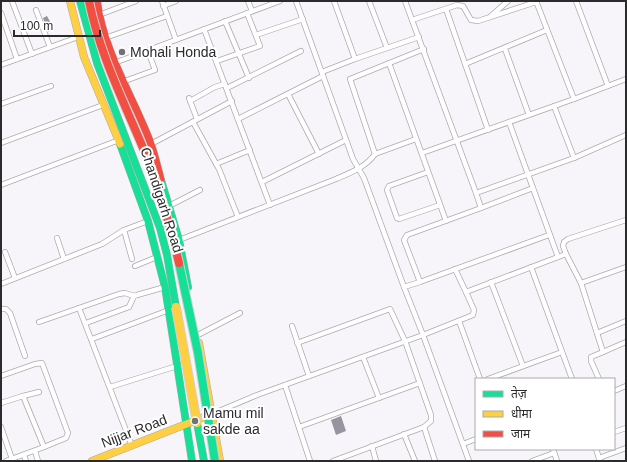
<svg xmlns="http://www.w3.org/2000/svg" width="627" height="462" font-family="Arial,'Noto Sans Devanagari',sans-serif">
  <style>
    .building { fill: #98949f }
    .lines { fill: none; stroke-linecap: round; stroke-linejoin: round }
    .street-casing { stroke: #adabae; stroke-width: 6 }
    .fast-casing { stroke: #adabae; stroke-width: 8 }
    .slow-casing { stroke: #adabae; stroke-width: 8 }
    .jam-casing { stroke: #adabae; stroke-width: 8 }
    .street { stroke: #fefefe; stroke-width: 4.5 }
    .fast { stroke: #16e098; stroke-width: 7 }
    .slow { stroke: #ffcf43; stroke-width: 7 }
    .jam { stroke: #f24e42; stroke-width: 7 }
    .fast-bridge-casing { stroke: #d1d0d3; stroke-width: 10; stroke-linecap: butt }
    .slow-bridge-casing { stroke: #d1d0d3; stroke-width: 10; stroke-linecap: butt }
    .jam-bridge-casing { stroke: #d1d0d3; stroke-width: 10; stroke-linecap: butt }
    .fast-bridge { stroke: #16e098; stroke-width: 8 }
    .slow-bridge { stroke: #ffcf43; stroke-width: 8 }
    .jam-bridge { stroke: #f24e42; stroke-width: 8 }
    .poi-dot { fill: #727174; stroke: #fff; stroke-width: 1.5 }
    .labels { text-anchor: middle; stroke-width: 4; stroke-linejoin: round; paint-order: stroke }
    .poi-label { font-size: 14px; fill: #2b2a2d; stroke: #fff; text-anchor: start }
    .street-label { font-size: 14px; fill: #2b2a2d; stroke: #fff }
  </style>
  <rect width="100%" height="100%" fill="#f7f5f9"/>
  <g class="building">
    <polygon points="47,16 54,29 48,32 43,18"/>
    <polygon points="341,416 346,431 336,435 331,420"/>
  </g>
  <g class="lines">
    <g class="street-casing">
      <g id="street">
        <polyline points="12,1 32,54"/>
        <polyline points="162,1 176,40"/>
        <polyline points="248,1 252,11"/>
        <polyline points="296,1 353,159 364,178 404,287"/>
        <polyline points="405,1 476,193"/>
        <polyline points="536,1 574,99 626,79"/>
        <polyline points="576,1 608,86"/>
        <polyline points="163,6 176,1"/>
        <polyline points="446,9 488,130"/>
        <polyline points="36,10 50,47"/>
        <polyline points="1,13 17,59"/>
        <polyline points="99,15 136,1"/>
        <polyline points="491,16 508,1"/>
        <polyline points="412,20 457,5 463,6 471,20 478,21 536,2"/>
        <polyline points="225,21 249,78"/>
        <polyline points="204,29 270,205"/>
        <polyline points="256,35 303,19"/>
        <polyline points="105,38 167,16"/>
        <polyline points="387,48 419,37"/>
        <polyline points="505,49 529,115"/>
        <polyline points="355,59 387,48 369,1"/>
        <polyline points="217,61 260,46 247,13"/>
        <polyline points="114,63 280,1"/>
        <polyline points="389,63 446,221"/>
        <polyline points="465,64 547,30"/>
        <polyline points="1,65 78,37"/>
        <polyline points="322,72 355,59 334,1"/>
        <polyline points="122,82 155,70 148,51"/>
        <polyline points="227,88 301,51"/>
        <polyline points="288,94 319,154"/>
        <polyline points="189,98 197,119"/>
        <polyline points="190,101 215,87 225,84"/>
        <polyline points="1,104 51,86"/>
        <polyline points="554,106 574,158"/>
        <polyline points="238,119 323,76"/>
        <polyline points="193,122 219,169 238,217"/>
        <polyline points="509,122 558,257"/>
        <polyline points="416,139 375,154 350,79 424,49"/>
        <polyline points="1,143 103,105"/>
        <polyline points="151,144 232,101"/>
        <polyline points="422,153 574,99"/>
        <polyline points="216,164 250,150"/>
        <polyline points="428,172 389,186 387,190 397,218 399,219 440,205"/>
        <polyline points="262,182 346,140"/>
        <polyline points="1,185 119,140"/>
        <polyline points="169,206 200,190"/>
        <polyline points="481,208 533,188"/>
        <polyline points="124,230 132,259"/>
        <polyline points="57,238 64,259"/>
        <path d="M 179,240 L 336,179 C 350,173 366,167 375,154"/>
        <polyline points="5,252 15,278"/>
        <polyline points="566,254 563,246 564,242 568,239 626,220"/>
        <polyline points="135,266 157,257"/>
        <polyline points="531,267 572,379"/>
        <polyline points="455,269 466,292"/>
        <polyline points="420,282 549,235"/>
        <polyline points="491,282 523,366"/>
        <polyline points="581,283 603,352 626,342"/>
        <polyline points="1,284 102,244 124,230 148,221"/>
        <polyline points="79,308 132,446"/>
        <polyline points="1,309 6,309 10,313 25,356"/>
        <polyline points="459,321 480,379"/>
        <polyline points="39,322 119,294 125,293 134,296"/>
        <polyline points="86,323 129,307 134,296 137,295 165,287"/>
        <polyline points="292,326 309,376"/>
        <polyline points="597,333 626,321"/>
        <polyline points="198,335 240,313"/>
        <polyline points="92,339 169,310"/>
        <polyline points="297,343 390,309 405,341 431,415 431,421 424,427 333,461"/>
        <polyline points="363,357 379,398"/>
        <polyline points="1,376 35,364 42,363 68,433 66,438 44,447"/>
        <polyline points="488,379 562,352"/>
        <polyline points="599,379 591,361 591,357 603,352"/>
        <polyline points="285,385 310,461"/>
        <polyline points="110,387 177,366"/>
        <polyline points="614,391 626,386"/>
        <polyline points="23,396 39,392"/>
        <polyline points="1,403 23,396 44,447 6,461"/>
        <polyline points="212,414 257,395 423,335 404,287 420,282 404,240 407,235 481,208 476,193 574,158 626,135"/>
        <polyline points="1,427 12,459"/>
        <polyline points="299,427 420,383"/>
        <polyline points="424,427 435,461"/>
        <polyline points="614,432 626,428"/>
        <polyline points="404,434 415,461"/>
        <polyline points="463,444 476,439"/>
        <polyline points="372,446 376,461"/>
        <polyline points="553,449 557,461"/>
        <polyline points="596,449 600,461"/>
        <polyline points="35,451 38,461"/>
        <polyline points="24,455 26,461"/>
        <polyline points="599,458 626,448"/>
        <polyline points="469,461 423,335 473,315 474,310 466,292 566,254 581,283 626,267"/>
        <polyline points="532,461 554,453"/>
      </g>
    </g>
    <g class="fast-casing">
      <g id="fast">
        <polyline points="80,1 97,63 160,228 167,255 176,307"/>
        <polyline points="120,144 148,221 165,287 192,461"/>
        <polyline points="161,180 179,240 188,287"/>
        <polyline points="197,423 204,461"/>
      </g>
    </g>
    <g class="slow-casing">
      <g id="slow">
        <polyline points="70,1 84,57 120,144"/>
        <polyline points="199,343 220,461"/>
        <polyline points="92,461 212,414"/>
      </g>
    </g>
    <g class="jam-casing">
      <path id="jam" d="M 97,1 C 104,53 133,96 151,144 C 155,156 158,168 161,180"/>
    </g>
    <use href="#street" class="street"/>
    <use href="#fast" class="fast"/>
    <use href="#slow" class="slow"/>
    <use href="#jam" class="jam"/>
    <g class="fast-bridge-casing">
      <polyline id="fast-bridge" points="179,263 198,353 215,461"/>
    </g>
    <g class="slow-bridge-casing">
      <polyline id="slow-bridge" points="176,307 197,423"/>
    </g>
    <g class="jam-bridge-casing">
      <path id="jam-bridge" d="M 89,1 C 100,56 125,104 146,155 C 160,190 170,226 179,263"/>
    </g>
    <use href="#fast-bridge" class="fast-bridge"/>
    <use href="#slow-bridge" class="slow-bridge"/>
    <use href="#jam-bridge" class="jam-bridge"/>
  </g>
  <g class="poi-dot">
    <circle cx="122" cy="52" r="4"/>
    <circle cx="195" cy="421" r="4"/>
  </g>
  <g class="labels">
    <g class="poi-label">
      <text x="130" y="57">Mohali Honda</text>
      <text x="203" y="418">Mamu mil<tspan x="203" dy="16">sakde aa</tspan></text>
    </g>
    <g class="street-label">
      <text transform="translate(162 200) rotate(72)" y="5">Chandigarh Road</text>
      <text transform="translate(134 431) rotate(-21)" y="5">Nijjar Road</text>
    </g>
  </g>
  <rect width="627" height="462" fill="none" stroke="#2b2a2d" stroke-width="4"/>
  <rect x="475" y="378" width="140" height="72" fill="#ffffff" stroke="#aaaaab"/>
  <rect x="483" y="391" width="20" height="6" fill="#16e098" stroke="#aaaaab"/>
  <text x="511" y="398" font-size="12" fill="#2b2a2d">तेज़</text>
  <rect x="483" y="411" width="20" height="6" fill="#ffcf43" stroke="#aaaaab"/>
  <text x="511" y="418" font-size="12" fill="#2b2a2d">धीमा</text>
  <rect x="483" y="431" width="20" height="6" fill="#f24e42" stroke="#aaaaab"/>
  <text x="511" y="438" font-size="12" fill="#2b2a2d">जाम</text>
  <path d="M14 30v6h86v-6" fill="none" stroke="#2b2a2d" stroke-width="2"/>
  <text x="20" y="30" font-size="12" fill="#2b2a2d" stroke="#ffffff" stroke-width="3" paint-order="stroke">100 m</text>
</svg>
